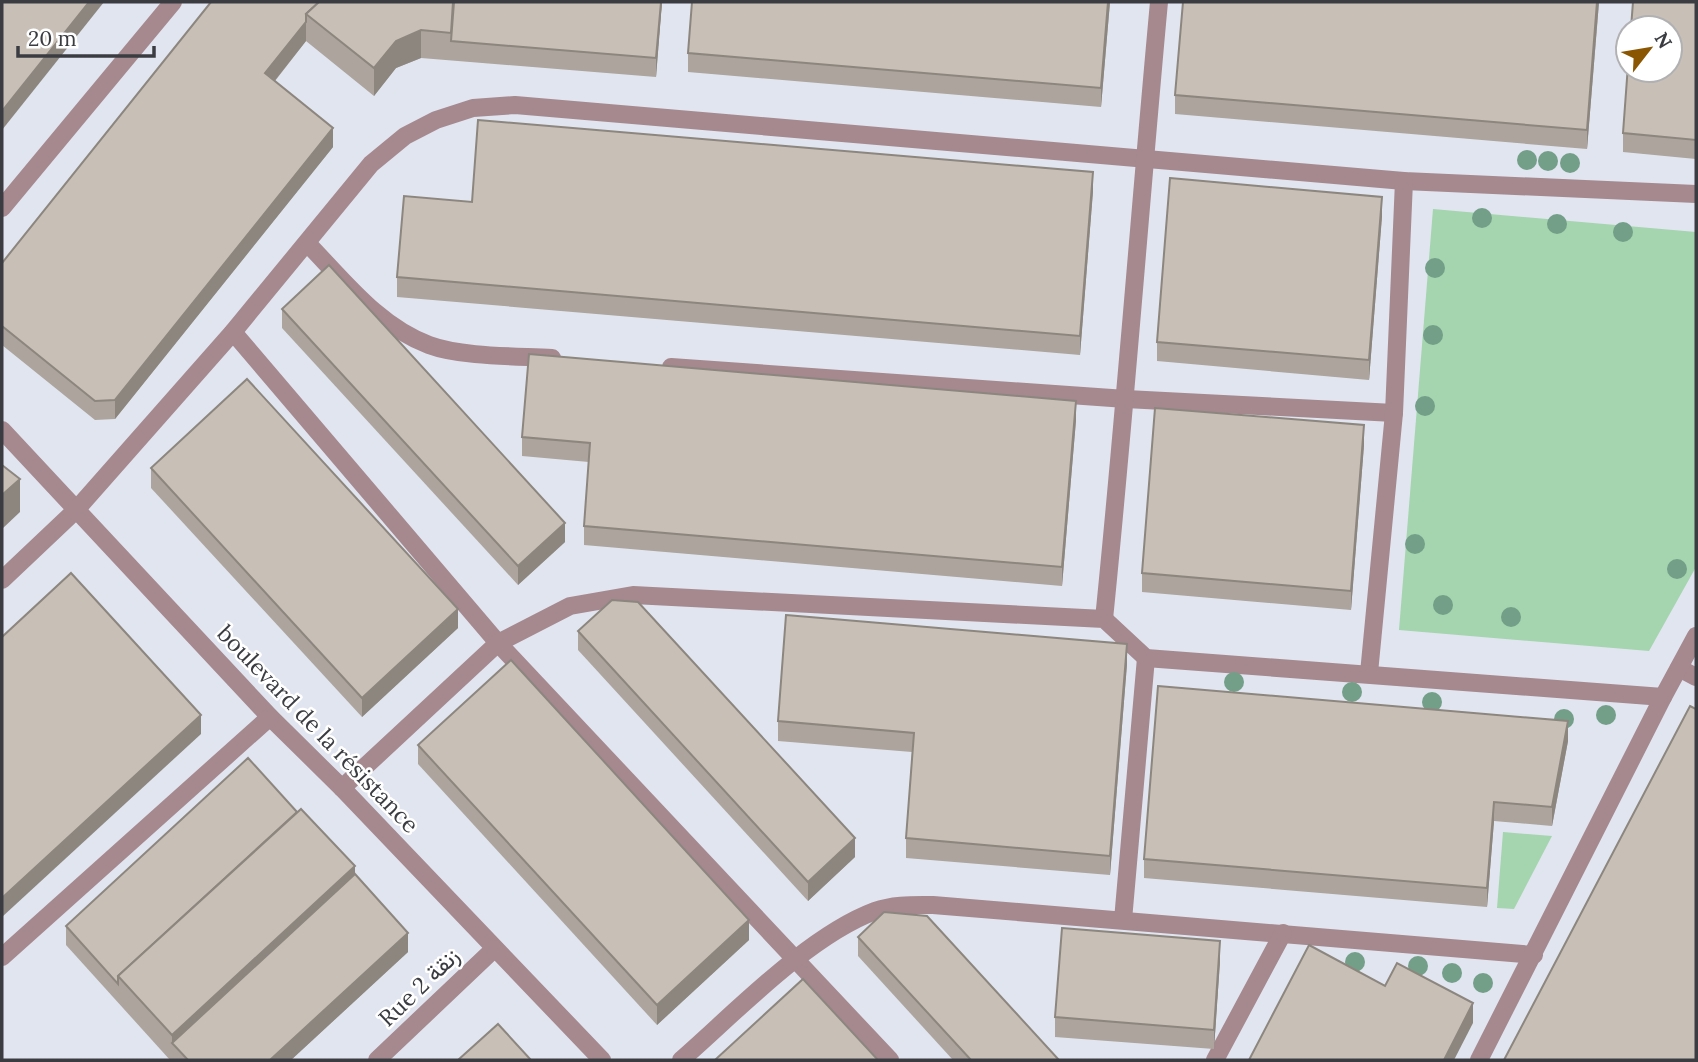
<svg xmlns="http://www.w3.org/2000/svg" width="1698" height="1062" font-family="Lora,Vazirmatn,serif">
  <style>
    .green { fill: #a4d5ae }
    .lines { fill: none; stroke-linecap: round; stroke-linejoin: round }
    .minor { stroke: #a5898e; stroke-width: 18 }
    .tree { fill: #739f89 }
    .wall { fill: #aca49d }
    .shaded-wall { fill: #8c867f }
    .building { fill: #c8bfb6; stroke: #8c867f; stroke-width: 2 }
    .labels { text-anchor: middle; stroke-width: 5; stroke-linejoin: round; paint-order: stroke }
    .street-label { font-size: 23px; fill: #3b3c41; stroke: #fff }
  </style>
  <rect width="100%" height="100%" fill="#e1e5f0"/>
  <g class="green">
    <polygon points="1433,209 1696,232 1696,567 1649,651 1399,630"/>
    <polygon points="1503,832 1552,836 1514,909 1497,908"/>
  </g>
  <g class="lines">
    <g class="minor">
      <polyline points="2,208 173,2"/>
      <path d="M 307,243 C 344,281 378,326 429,345 C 461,357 517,356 552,358"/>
      <polyline points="233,332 498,643 890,1060"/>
      <polyline points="671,367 1126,399 1394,413"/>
      <polyline points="2,430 270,717 342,788 602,1060"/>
      <polyline points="2,580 76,510 233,332 371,164 405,136 436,120 473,108 515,105 1404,181 1696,194"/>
      <path d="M 1104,619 C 1125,413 1140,207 1159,2"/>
      <polyline points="1679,668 1696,677"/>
      <polyline points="1369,673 1394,413 1404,181"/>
      <polyline points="342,788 498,643 570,606 633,595 1104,619 1146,658 1663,697"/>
      <polyline points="1123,920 1146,658"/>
      <polyline points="2,957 270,717"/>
      <polyline points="377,1060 494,949"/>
      <path d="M 681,1060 C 735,1013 808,936 875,911 C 894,904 914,905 933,905 L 1534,955"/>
      <polyline points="1215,1060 1283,933"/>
      <polyline points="1479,1060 1663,697 1696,636"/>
    </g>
  </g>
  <g class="tree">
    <circle cx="1527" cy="160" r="10"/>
    <circle cx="1548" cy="161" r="10"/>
    <circle cx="1570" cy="163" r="10"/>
    <circle cx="1482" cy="218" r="10"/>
    <circle cx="1557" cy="224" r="10"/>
    <circle cx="1623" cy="232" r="10"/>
    <circle cx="1435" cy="268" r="10"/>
    <circle cx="1433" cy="335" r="10"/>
    <circle cx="1425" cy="406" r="10"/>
    <circle cx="1415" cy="544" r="10"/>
    <circle cx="1677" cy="569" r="10"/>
    <circle cx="1443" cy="605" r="10"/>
    <circle cx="1511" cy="617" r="10"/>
    <circle cx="1234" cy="682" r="10"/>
    <circle cx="1352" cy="692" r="10"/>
    <circle cx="1432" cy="702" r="10"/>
    <circle cx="1606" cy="715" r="10"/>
    <circle cx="1564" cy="719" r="10"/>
    <circle cx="1355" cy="962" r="10"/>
    <circle cx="1418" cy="966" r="10"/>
    <circle cx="1452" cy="973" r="10"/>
    <circle cx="1483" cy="983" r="10"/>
  </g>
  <g class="wall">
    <polygon points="211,2 662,2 656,77 421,58 396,68 374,96 306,41 275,81 333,147 115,419 95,420 2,345 2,263"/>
    <polygon points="1110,2 1101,107 688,72 688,53"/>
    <polygon points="1183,2 1599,2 1587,149 1175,114 1175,95"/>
    <polygon points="1696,2 1696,159 1623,152 1623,133"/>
    <polygon points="1093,191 1080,355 397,297 397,277 472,202"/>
    <polygon points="1382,216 1369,380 1157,361 1157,342"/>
    <polygon points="282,309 565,542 518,585 282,328"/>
    <polygon points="1076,420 1062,586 584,545 584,526 589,462 522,456 522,437"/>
    <polygon points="1364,445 1351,610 1142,592 1142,573"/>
    <polygon points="151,468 458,628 362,717 151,488"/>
    <polygon points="578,631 855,857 808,901 578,650"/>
    <polygon points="1127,664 1110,875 906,858 906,838 912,752 778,741 778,721"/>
    <polygon points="1568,741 1552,826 1494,821 1487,907 1144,878 1144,859"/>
    <polygon points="418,745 749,940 657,1025 418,764"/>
    <polygon points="355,874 408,952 291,1060 170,1060 66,945 66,926"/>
    <polygon points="858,937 1059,1060 953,1060 858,956"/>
    <polygon points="1220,961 1214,1049 1055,1037 1055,1017"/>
  </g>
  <g class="shaded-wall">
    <polygon points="89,2 104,2 2,130 2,111"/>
    <polygon points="661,2 662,2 656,77 656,58"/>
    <polygon points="1108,2 1110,2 1101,107 1101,88"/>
    <polygon points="1597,2 1599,2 1587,149 1587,130"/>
    <polygon points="306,22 306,41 265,93 265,73"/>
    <polygon points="421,30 421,58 396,68 374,96 374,68 396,41"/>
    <polygon points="333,128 333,147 115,419 115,400"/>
    <polygon points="1093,172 1093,191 1080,355 1080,336"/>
    <polygon points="1382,197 1382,216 1369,380 1369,360"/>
    <polygon points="1076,401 1076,420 1062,586 1062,567"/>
    <polygon points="1364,425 1364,445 1351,610 1351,591"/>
    <polygon points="20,479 20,512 2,529 2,495"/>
    <polygon points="565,523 565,542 518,585 518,566"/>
    <polygon points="458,609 458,628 362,717 362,698"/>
    <polygon points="1127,644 1127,664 1110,875 1110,856"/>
    <polygon points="201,715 201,734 2,917 2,898"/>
    <polygon points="1568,721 1568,741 1552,826 1552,807"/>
    <polygon points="1494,802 1494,821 1487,907 1487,888"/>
    <polygon points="855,838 855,857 808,901 808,882"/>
    <polygon points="355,866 355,894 172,1043 172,1035"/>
    <polygon points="749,920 749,940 657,1025 657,1005"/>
    <polygon points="408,933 408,952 291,1060 270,1060"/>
    <polygon points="1220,941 1220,961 1214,1049 1214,1030"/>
    <polygon points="1473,1003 1473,1023 1454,1060 1444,1060"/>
  </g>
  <g class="building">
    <polygon points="2,2 89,2 2,111"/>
    <polygon points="211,2 319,2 306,14 306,22 265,73 333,128 115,400 95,401 2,326 2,263"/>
    <polygon points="319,2 453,2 451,33 421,30 396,41 374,68 306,14"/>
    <polygon points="454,2 661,2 656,58 451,41"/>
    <polygon points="692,2 1108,2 1101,88 688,53"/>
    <polygon points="1183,2 1597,2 1587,130 1175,95"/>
    <polygon points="1633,2 1696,2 1696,140 1623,133 1628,65 1628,70 1670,70 1670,28 1631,28"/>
    <polygon points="478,120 1093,172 1080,336 397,277 404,196 472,202"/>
    <polygon points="1170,178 1382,197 1369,360 1157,342"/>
    <polygon points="329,265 565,523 518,566 282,309"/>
    <polygon points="529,354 1076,401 1062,567 584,526 590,443 522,437"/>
    <polygon points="247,379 458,609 362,698 151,468"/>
    <polygon points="1155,408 1364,425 1351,591 1142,573"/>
    <polygon points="2,465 20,479 2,495"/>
    <polygon points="71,573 201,715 2,898 2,637"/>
    <polygon points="612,600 638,602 855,838 808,882 578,631"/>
    <polygon points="786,615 1127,644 1110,856 906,838 914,733 778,721"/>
    <polygon points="511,660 749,920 657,1005 418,745"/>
    <polygon points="1158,686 1568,721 1552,807 1494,802 1487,888 1144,859"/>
    <polygon points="1690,706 1696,709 1696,1060 1504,1060"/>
    <polygon points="248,758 297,812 118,976 118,984 66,926"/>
    <polygon points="301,809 355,866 172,1035 118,976"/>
    <polygon points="355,874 408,933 270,1060 188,1060 172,1043"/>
    <polygon points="884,912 927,916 1059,1060 971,1060 858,937"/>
    <polygon points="1062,928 1220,941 1214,1030 1055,1017"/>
    <polygon points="1309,945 1385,986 1397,963 1473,1003 1444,1060 1249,1060"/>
    <polygon points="803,979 878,1060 717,1060 716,1059"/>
    <polygon points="498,1024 531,1060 458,1060"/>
  </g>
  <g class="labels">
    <g class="street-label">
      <text transform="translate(318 729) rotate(46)" y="8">boulevard de la résistance</text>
      <text transform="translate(419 987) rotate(-44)" y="8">Rue 2 زنقة</text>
    </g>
  </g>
  <rect width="1698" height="1062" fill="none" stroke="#3b3c41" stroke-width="7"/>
  <g transform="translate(1649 49) rotate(59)"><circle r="33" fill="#ffffff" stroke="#b1b1b3" stroke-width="2"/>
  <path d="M0-5L12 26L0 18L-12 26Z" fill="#8a5602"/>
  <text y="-10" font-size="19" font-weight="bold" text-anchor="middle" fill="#3b3c41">N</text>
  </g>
  <path d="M18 46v10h136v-10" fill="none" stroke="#3b3c41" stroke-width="3.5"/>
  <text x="28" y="46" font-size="21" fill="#3b3c41" stroke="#ffffff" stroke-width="5" paint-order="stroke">20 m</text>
</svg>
